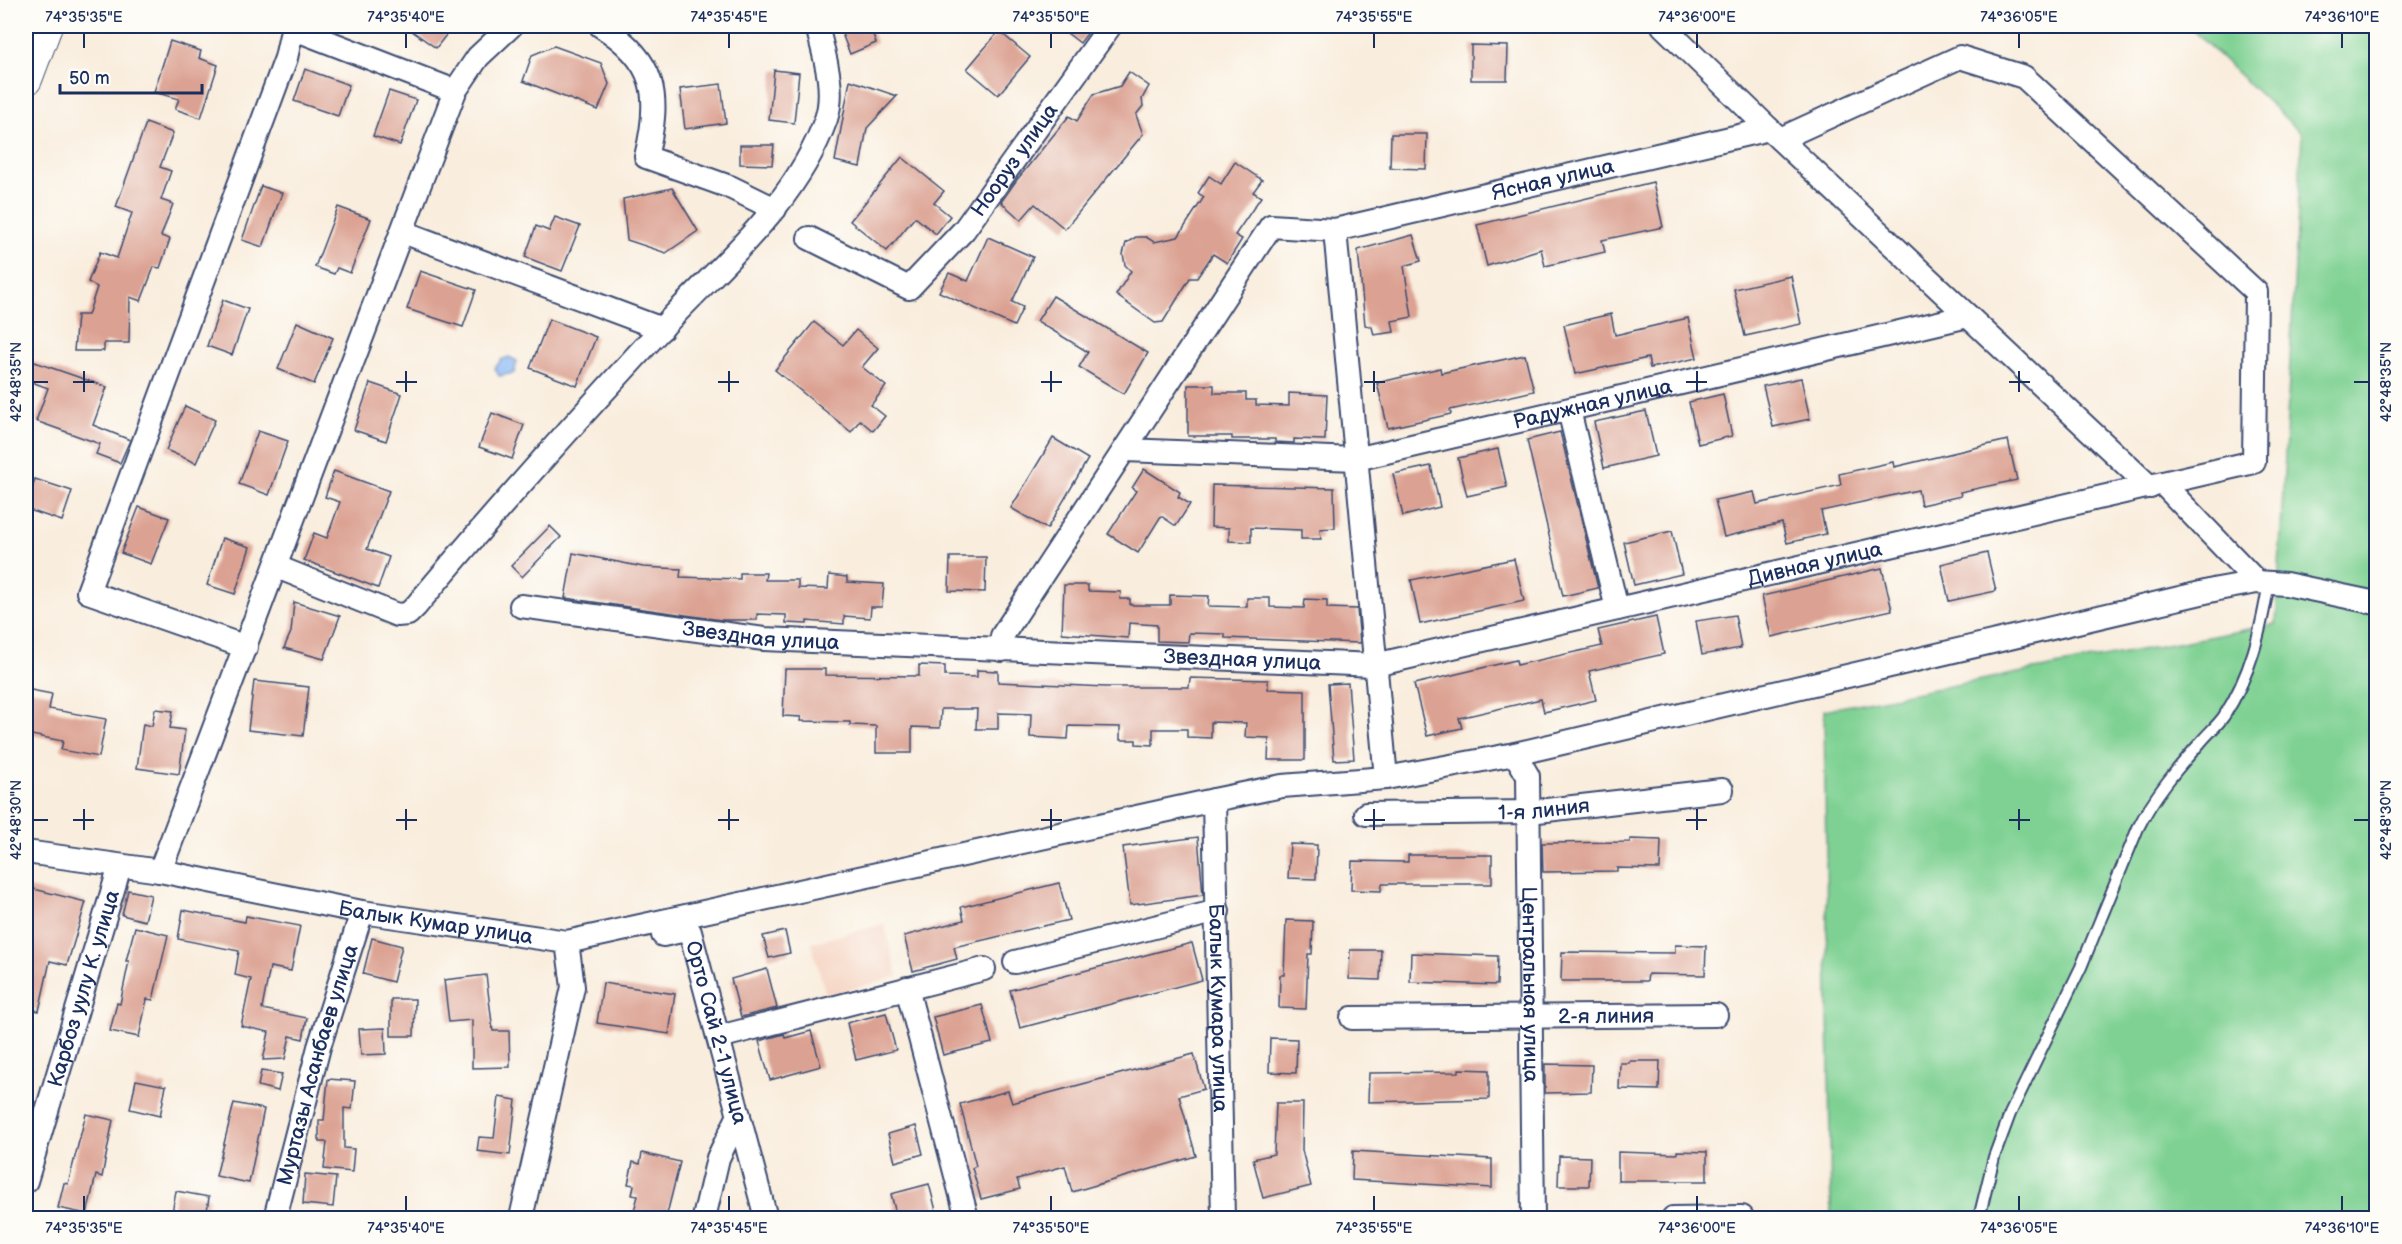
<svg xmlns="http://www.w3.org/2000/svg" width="2402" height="1244" font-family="'Balsamiq Sans',sans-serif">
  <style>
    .built { fill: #f5d3c1 }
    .green { fill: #7fd193; stroke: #4d8078; stroke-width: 1.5 }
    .water { fill: #8bbaf6; stroke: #5374aa; stroke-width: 1.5 }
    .building { fill: #dba192 }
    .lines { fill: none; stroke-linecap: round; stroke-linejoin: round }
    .service-casing { stroke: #3c4c71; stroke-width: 14 }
    .minor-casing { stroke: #3c4c71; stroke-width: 26 }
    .secondary-casing { stroke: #3c4c71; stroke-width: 34 }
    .service { stroke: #fff; stroke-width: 10 }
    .minor { stroke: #fff; stroke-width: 22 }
    .secondary { stroke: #fff; stroke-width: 32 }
    .ticks { fill: none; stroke: #1b2f5e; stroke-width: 2 }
    .labels { text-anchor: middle; stroke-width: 5; stroke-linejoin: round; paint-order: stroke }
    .street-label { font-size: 21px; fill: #1b2f5e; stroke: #fdfcf7 }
    .neatline { fill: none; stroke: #1b2f5e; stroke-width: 2 }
    .ticks-label { font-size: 15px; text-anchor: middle; fill: #1b2f5e }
  </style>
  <rect width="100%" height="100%" fill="#fdfcf7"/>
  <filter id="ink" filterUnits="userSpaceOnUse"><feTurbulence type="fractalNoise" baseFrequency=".0167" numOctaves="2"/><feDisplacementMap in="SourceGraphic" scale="12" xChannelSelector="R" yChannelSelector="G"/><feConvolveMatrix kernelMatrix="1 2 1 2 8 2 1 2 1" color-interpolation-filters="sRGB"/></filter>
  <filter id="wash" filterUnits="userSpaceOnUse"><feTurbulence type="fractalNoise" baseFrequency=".008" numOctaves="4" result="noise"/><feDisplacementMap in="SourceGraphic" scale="24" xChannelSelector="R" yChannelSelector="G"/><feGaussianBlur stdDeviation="1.35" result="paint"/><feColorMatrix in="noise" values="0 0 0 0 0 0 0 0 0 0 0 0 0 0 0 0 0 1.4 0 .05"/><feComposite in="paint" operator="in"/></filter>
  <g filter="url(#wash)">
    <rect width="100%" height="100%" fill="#f9eddd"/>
    <polygon class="built" points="884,924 898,977 826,995 811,943"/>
    <polygon class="green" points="2188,26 2376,26 2376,1218 1831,1218 1824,710 2276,624 2302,134"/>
    <polygon class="water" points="509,357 517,361 514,373 499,376 495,368 501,360"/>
    <g id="blocks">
      <g class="building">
        <polygon points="405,26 453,26 436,48"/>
        <polygon points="839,26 870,26 876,43 850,54"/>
        <polygon points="1058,26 1093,26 1080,43"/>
        <polygon points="999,31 1030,57 998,95 967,69"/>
        <polygon points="170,41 201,51 199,58 218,65 201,118 175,109 179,99 154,92"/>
        <polygon points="1471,45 1508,46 1507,80 1471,80"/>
        <polygon points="554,46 601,63 609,84 598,110 523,81 532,55"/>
        <polygon points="305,69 349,85 338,116 294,101"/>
        <polygon points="774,70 799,73 794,123 769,120"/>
        <polygon points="1129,72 1149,86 1142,99 1143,106 1136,115 1143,134 1065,229 1035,204 1021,220 1001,202 1016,181 1069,116 1077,121 1094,94 1120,86"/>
        <polygon points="850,80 897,96 867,128 860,167 835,161"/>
        <polygon points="721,84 726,123 685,129 680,89"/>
        <polygon points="389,91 416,100 400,145 373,136"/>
        <polygon points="146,123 173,133 160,167 171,171 161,200 173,204 161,236 170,239 160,268 154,267 141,301 130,297 129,343 104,343 104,351 74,351 77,315 88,315 97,287 88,282 100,252 117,258 132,213 116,207"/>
        <polygon points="1391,134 1427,134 1426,169 1390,168"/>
        <polygon points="740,145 774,145 772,165 740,164"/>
        <polygon points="902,157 944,191 934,203 950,216 936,234 915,217 887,251 850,221"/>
        <polygon points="1235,162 1262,180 1253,192 1261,197 1235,235 1242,239 1227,263 1213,254 1197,278 1190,278 1163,322 1155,323 1116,295 1131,271 1125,265 1123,254 1126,243 1136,237 1146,237 1154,242 1178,237 1204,197 1198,193 1209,176 1221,184"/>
        <polygon points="1653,182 1663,227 1602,240 1605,252 1545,266 1541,249 1487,266 1477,225"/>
        <polygon points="261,186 282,193 263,247 242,240"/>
        <polygon points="672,188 698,231 666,253 627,240 623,199"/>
        <polygon points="338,207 371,219 350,273 337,268 334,274 315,267"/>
        <polygon points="555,217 580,226 562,271 525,257 536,226 549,231"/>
        <polygon points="1413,235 1421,261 1404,266 1412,317 1392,321 1394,332 1374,335 1372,327 1365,325 1358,250"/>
        <polygon points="988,237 1033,257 1012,302 1023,307 1014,326 939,292 949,273 968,281"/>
        <polygon points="420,271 476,290 463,327 407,309"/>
        <polygon points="1791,276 1801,324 1745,336 1734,289"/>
        <polygon points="1053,296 1148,353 1124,394 1079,367 1088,352 1037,321"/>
        <polygon points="223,300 248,309 232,355 207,346"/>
        <polygon points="1611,314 1615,335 1688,318 1697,358 1650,368 1648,358 1575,374 1564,325"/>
        <polygon points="549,319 596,337 577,386 530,368"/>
        <polygon points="297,322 333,338 314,384 278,369"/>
        <polygon points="814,322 843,345 856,330 878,348 862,367 886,386 871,405 885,416 873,431 860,420 851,432 775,370"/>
        <polygon points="1525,355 1534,391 1450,410 1451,414 1388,428 1377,383 1440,368 1441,373"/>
        <polygon points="26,359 107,387 93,425 130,440 120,463 96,454 100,444 36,421 48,388 26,380"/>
        <polygon points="1801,378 1810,419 1773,427 1763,386"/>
        <polygon points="370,383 402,394 386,441 354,430"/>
        <polygon points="1188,385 1214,385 1214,393 1246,393 1246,400 1256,400 1256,405 1289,406 1289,393 1327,395 1325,440 1294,439 1294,443 1275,442 1275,439 1232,439 1232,436 1188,436"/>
        <polygon points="1723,394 1732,436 1698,444 1689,402"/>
        <polygon points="185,406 215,420 196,463 166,450"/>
        <polygon points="1646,411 1656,456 1604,468 1594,422"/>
        <polygon points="492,413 524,425 512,459 479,447"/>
        <polygon points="258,431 288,441 269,495 239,484"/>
        <polygon points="1560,432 1598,588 1563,596 1527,440"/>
        <polygon points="1053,438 1088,459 1047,529 1011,508"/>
        <polygon points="2008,440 2017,480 1960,492 1961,496 1921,505 1918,490 1821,511 1826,534 1787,543 1782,523 1724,537 1715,500 1754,492 1757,504 1841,485 1839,474 1893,462 1894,467"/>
        <polygon points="1498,449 1507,487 1467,496 1458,458"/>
        <polygon points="1431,466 1440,507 1403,516 1393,474"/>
        <polygon points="1144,469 1180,492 1178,497 1190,504 1176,526 1161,516 1138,553 1108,534 1136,491 1132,488"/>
        <polygon points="334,471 389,491 367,549 389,557 378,588 304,560 314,533 327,538 340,502 325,497"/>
        <polygon points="35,479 72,491 62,521 26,509"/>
        <polygon points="1212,485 1334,488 1335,528 1320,529 1321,539 1301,539 1301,530 1251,528 1251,542 1229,541 1229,528 1211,527"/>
        <polygon points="139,507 169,518 151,564 121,553"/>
        <polygon points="550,526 561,537 522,577 511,566"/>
        <polygon points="1672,531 1682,574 1634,585 1624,542"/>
        <polygon points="222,538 250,547 235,594 207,585"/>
        <polygon points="573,553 643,567 681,569 680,577 740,579 740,573 766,573 765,580 798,580 798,588 828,589 829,575 847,577 847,582 884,584 882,607 871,607 870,618 844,616 844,624 807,621 807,624 786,623 786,615 757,614 757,620 721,620 565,598"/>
        <polygon points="1987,553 1996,591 1949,601 1941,564"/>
        <polygon points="950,557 986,557 985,592 949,591"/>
        <polygon points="1514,559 1524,601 1420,624 1411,580"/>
        <polygon points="1882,568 1892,610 1771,637 1762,596"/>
        <polygon points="1064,585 1088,585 1088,591 1121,592 1120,599 1130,599 1130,605 1170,605 1170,595 1209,596 1208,606 1247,607 1247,598 1270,598 1270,607 1304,608 1305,599 1327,600 1327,608 1357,609 1360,643 1225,638 1225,634 1189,633 1188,642 1157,641 1157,625 1129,623 1128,638 1062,633"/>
        <polygon points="294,602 340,616 324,659 284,648 291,632"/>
        <polygon points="1735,615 1741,648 1702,655 1696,621"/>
        <polygon points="1656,617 1664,654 1589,671 1596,700 1544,712 1541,699 1459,718 1462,728 1427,736 1414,684 1516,660 1517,665 1602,646 1598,630"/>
        <polygon points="919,665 945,666 945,676 977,677 977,670 998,671 998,682 1106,687 1189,687 1190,678 1268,680 1268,689 1305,690 1305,760 1268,760 1269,738 1245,737 1246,723 1211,722 1211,738 1187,737 1187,729 1153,729 1153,745 1136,744 1136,740 1120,740 1120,727 1069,726 1068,739 1030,737 1031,714 998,713 998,729 976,729 977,709 941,709 940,728 912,727 912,753 876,753 876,726 850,725 850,722 800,721 801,717 783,716 785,669 825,669 825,675 919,676"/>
        <polygon points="254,681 309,687 303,736 248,730"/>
        <polygon points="1348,683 1354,759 1334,760 1328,684"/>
        <polygon points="26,689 52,694 49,709 106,719 99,757 61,750 63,741 26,734"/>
        <polygon points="155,709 173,711 170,728 185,730 179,774 137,768 143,724 152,726"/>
        <polygon points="1198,837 1203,895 1130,905 1123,847"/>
        <polygon points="1630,839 1661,840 1660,869 1617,868 1617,871 1543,872 1542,843 1630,842"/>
        <polygon points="1290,844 1317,845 1316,879 1288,878"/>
        <polygon points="1408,855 1492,855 1492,884 1382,884 1381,891 1351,890 1352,861 1408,862"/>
        <polygon points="1059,883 1069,920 954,947 957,959 913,971 904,936 964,920 961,907"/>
        <polygon points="26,887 86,902 67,965 50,961 39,1011 26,1008"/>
        <polygon points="128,890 151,895 145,921 122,915"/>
        <polygon points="183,910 245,922 246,916 300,926 291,971 270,967 262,1009 307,1018 303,1039 290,1036 285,1059 263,1060 269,1032 241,1026 251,979 235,975 239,951 178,939"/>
        <polygon points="1286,920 1313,921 1312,954 1308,954 1306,1009 1279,1008 1280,975 1284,975"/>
        <polygon points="135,927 168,935 153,1000 147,999 139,1037 110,1031 117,1003 120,1004 129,961 126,961"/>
        <polygon points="785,931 790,953 769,958 763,936"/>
        <polygon points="372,938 402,946 393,982 363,974"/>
        <polygon points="1192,943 1202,980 1020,1028 1010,990"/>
        <polygon points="1675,945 1706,946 1705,975 1648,974 1647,981 1561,981 1562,952 1675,953"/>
        <polygon points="1350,950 1381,950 1380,980 1349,979"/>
        <polygon points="1411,953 1498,956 1497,985 1410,982"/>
        <polygon points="767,969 777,1008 741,1017 731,979"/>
        <polygon points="486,975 493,1031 509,1031 510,1067 472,1068 472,1020 449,1022 444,980"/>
        <polygon points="603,983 675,994 669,1034 597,1023"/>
        <polygon points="391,999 415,999 414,1036 391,1036"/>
        <polygon points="982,1005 992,1043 943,1055 933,1017"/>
        <polygon points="886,1013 896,1050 856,1060 847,1023"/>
        <polygon points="385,1028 386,1054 361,1055 359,1029"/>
        <polygon points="811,1031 821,1066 770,1080 759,1041 784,1034 785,1038"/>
        <polygon points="1270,1038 1297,1039 1296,1073 1269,1072"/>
        <polygon points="1194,1054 1204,1089 1179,1096 1196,1156 1072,1192 1065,1166 1017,1179 1020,1189 981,1199 972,1168 976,1166 960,1104 1008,1091 1012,1103"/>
        <polygon points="1630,1061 1660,1061 1659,1090 1619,1089 1620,1063 1629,1063"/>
        <polygon points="1545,1064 1592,1065 1591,1092 1545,1093"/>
        <polygon points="1459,1069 1489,1070 1489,1099 1368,1102 1369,1073 1459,1072"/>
        <polygon points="261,1071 282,1074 278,1091 258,1086"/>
        <polygon points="328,1079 355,1081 352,1109 344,1108 344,1148 354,1149 352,1172 324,1169 327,1142 319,1142 319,1120 324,1120"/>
        <polygon points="136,1080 166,1086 160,1116 130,1109"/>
        <polygon points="499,1097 516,1100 510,1155 477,1151 479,1137 494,1138"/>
        <polygon points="234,1103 264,1109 249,1183 216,1176"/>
        <polygon points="1276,1103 1303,1103 1302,1150 1311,1186 1263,1198 1253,1159 1274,1154"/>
        <polygon points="86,1114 113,1120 102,1177 96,1175 87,1214 58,1208 64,1183 68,1184"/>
        <polygon points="916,1126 923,1154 895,1162 888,1134"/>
        <polygon points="1353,1151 1492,1159 1492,1188 1352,1180"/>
        <polygon points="1677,1151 1707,1152 1707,1181 1618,1181 1618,1152 1677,1154"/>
        <polygon points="642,1153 680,1162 666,1218 632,1218 638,1196 632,1195 634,1185 628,1184 633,1162 640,1164"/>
        <polygon points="1559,1156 1590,1157 1589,1186 1558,1186"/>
        <polygon points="305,1174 336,1177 333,1207 303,1204"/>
        <polygon points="929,1184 938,1218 897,1218 891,1194"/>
        <polygon points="176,1191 209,1197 206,1218 171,1218"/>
      </g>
    </g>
  </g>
  <g filter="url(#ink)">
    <use href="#blocks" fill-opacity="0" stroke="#3c4c71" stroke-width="1.5"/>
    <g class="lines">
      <g class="service-casing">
        <path id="service" d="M 1979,1218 L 1994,1157 L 2010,1114 L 2081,967 L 2138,828 C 2154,796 2176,770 2200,743 C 2207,734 2217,726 2224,716 C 2251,675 2261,630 2269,582"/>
      </g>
      <g class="minor-casing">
        <g id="minor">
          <path d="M 601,26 C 657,61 661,96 646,157 L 730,187 L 775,209"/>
          <polyline points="1663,26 1769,129 2150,487"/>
          <polyline points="292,28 455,91"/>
          <polyline points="1335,230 1386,778"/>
          <polyline points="403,232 662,329"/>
          <path id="s1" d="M 809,238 L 909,288 L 964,230 L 1110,26"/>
          <polyline points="1569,410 1617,609"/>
          <path id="s2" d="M 1125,450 L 1356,459 L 1968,316"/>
          <polyline points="2163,484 2257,582"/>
          <path d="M 277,567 L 397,615 L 408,614 L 416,606 C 495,511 578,419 662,328 C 722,263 796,204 826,119 C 836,89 824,55 817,26"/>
          <path id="s3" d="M 521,606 L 764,639 L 1375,665 L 2254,462 L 2256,292 L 2024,77 L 1960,57 L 1780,139"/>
          <polyline points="246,647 88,592 286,58 293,26"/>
          <path id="s4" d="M 1002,650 L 1002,636 L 1271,226 L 1335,230 L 1769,129"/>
          <path id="s5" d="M 1515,754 L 1528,776 L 1533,1218"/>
          <path id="s6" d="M 1214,800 L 1223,1218"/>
          <path id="s7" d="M 1366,814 L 1529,812 L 1722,790"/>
          <path id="s8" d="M 26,852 L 160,871 L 362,912 L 567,942 L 573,987 L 521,1218"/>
          <polyline points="160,871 455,91 478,57 511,26"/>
          <path id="s9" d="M 663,935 L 686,930 L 690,932 L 766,1218"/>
          <polyline points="567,942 1214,800 1282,786 1386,778 1515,754 2218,589 2257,582 2286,584 2376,603"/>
          <polyline points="1015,962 1218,911"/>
          <polyline points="907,988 967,1218"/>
          <path id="s10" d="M 1352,1018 L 1716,1015"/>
          <polyline points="719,1037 984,969"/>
          <path id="s11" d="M 26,1181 L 120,866"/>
          <path id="s12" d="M 275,1218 L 319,1047 L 362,912"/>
          <polyline points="704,1218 718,1158 739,1115"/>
          <polyline points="1673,1218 1742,1217"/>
        </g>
      </g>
      <g class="secondary-casing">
        <polyline id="secondary" points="26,79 46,26"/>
      </g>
      <use href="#service" class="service"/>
      <use href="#minor" class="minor"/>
      <use href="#secondary" class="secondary"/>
    </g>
  </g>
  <path class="ticks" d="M 84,33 L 84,48M 406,33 L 406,48M 729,33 L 729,48M 1051,33 L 1051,48M 1374,33 L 1374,48M 1697,33 L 1697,48M 2019,33 L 2019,48M 2342,33 L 2342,48M 84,371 L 84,392M 406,371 L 406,392M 729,371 L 729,392M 1051,371 L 1051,392M 1374,371 L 1374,392M 1697,371 L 1697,392M 2019,371 L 2019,392M 33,382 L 48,382M 73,382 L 94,382M 396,382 L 417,382M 718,382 L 739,382M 1041,382 L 1062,382M 1364,382 L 1385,382M 1686,382 L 1707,382M 2009,382 L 2030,382M 2354,382 L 2369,382M 84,809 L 84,830M 406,809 L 406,830M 729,809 L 729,830M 1051,809 L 1051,830M 1374,809 L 1374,830M 1697,809 L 1697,830M 2019,809 L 2019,830M 33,820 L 48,820M 73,820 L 94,820M 396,820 L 417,820M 718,820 L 739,820M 1041,820 L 1062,820M 1364,820 L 1385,820M 1686,820 L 1707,820M 2009,820 L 2030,820M 2354,820 L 2369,820M 84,1196 L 84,1211M 406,1196 L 406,1211M 729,1196 L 729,1211M 1051,1196 L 1051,1211M 1374,1196 L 1374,1211M 1697,1196 L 1697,1211M 2019,1196 L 2019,1211M 2342,1196 L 2342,1211"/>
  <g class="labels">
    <g class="street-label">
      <text dy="7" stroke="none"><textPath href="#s1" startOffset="278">Нооруз улица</textPath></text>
      <text dy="7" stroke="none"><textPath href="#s4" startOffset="792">Ясная улица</textPath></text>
      <text dy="7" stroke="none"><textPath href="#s2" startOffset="474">Радужная улица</textPath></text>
      <text dy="7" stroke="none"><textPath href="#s3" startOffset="1308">Дивная улица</textPath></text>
      <text dy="7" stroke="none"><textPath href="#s3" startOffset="242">Звездная улица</textPath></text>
      <text dy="7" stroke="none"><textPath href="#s3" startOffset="724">Звездная улица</textPath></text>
      <text dy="7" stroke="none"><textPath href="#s7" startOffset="178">1-я линия</textPath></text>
      <text dy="7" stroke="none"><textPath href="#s8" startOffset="416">Балык Кумар улица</textPath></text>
      <text dy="7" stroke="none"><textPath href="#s5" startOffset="234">Центральная улица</textPath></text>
      <text dy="7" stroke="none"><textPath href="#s11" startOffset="201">Карбоз уулу К. улица</textPath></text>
      <text dy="7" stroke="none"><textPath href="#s6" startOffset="208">Балык Кумара улица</textPath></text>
      <text dy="7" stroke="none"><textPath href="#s10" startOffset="254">2-я линия</textPath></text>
      <text dy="7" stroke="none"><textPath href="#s9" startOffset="132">Орто Сай 2-1 улица</textPath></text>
      <text dy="7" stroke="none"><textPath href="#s12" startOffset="159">Муртазы Асанбаев улица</textPath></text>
    </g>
  </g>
  <rect width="2402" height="1244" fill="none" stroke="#fdfcf7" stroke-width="66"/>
  <path d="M60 84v9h142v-9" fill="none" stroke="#1b2f5e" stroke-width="3"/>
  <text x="69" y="84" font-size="18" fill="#1b2f5e" stroke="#fdfcf7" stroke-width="4.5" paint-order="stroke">50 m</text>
  <rect x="33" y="33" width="2336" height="1178" class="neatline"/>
  <g class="ticks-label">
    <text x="84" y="22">74°35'35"E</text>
    <text x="406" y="22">74°35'40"E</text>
    <text x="729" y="22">74°35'45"E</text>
    <text x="1051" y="22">74°35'50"E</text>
    <text x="1374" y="22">74°35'55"E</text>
    <text x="1697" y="22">74°36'00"E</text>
    <text x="2019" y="22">74°36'05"E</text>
    <text x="2342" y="22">74°36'10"E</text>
    <text transform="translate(16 382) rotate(-90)" y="5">42°48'35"N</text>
    <text transform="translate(2386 382) rotate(-90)" y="5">42°48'35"N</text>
    <text transform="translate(16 820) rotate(-90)" y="5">42°48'30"N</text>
    <text transform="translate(2386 820) rotate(-90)" y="5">42°48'30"N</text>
    <text x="84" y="1233">74°35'35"E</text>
    <text x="406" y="1233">74°35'40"E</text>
    <text x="729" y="1233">74°35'45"E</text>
    <text x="1051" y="1233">74°35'50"E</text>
    <text x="1374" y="1233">74°35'55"E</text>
    <text x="1697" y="1233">74°36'00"E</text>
    <text x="2019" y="1233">74°36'05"E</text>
    <text x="2342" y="1233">74°36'10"E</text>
  </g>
</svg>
